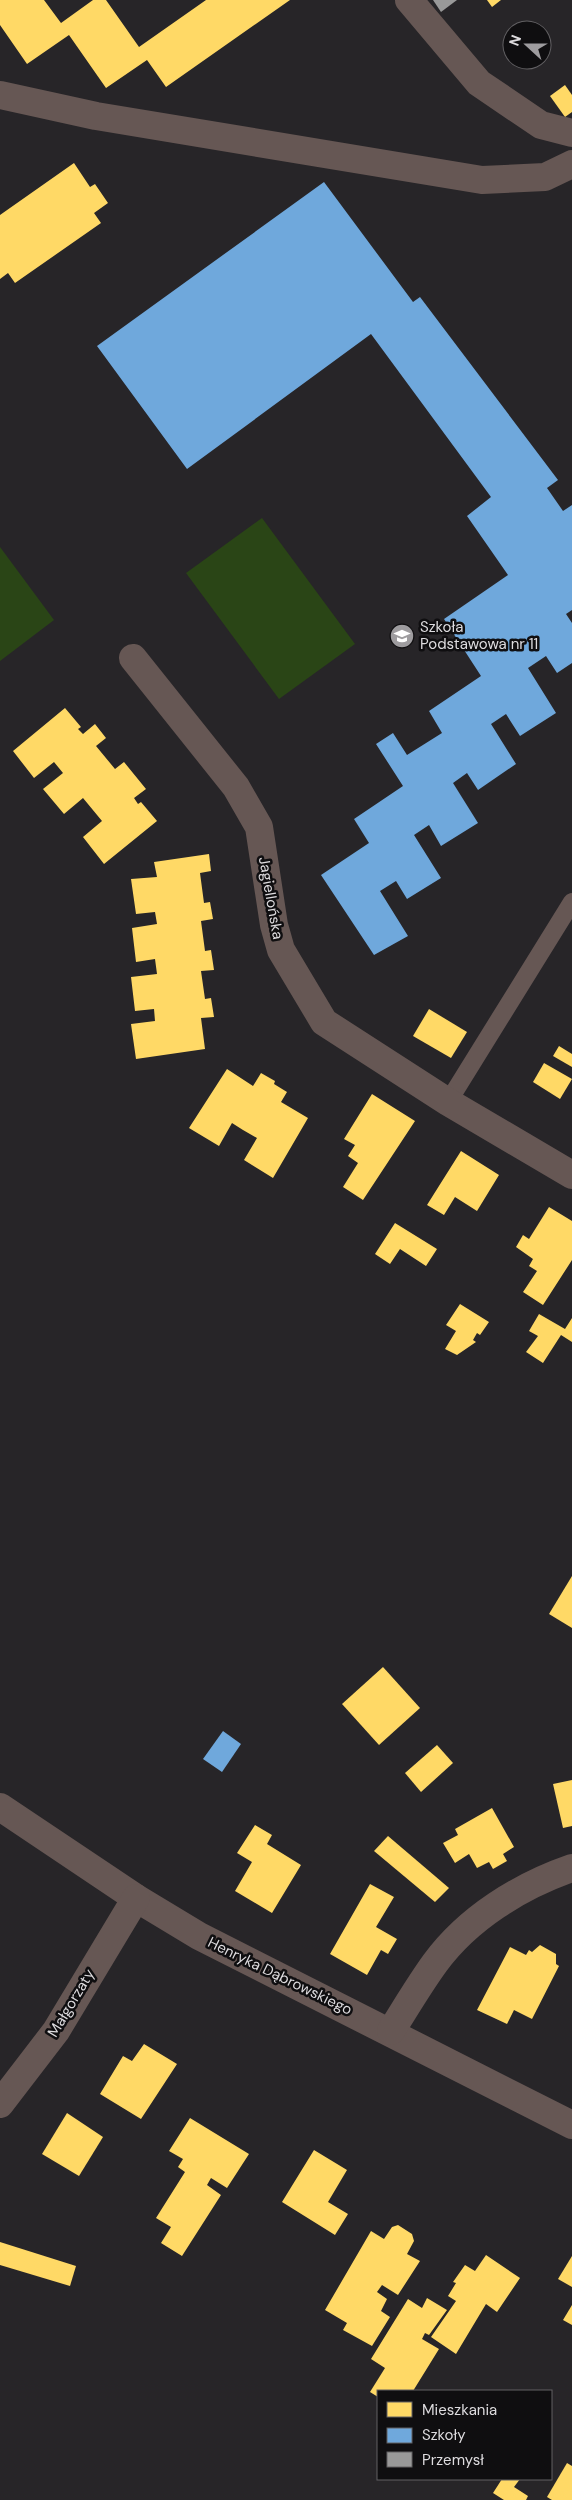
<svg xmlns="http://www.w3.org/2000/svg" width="572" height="2500" font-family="'DM Sans',sans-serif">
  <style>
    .garden { fill: #2a4516 }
    .homes { fill: #ffd966 }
    .schools { fill: #6fa8dc }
    .industry { fill: #999 }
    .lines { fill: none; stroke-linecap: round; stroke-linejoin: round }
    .service { stroke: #665754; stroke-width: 18 }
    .minor { stroke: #665754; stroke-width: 28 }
    .labels { text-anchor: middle; stroke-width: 5; stroke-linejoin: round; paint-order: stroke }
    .poi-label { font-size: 15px; fill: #dedcdf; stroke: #0f0e10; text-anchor: start }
    .street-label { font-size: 15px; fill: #dedcdf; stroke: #0f0e10 }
  </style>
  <rect width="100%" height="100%" fill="#272528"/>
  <g class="garden">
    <polygon points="262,518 355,644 279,699 186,573"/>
    <polygon points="0,547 54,620 0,661"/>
  </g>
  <g class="homes">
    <polygon points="0,0 44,0 61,23 93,0 106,0 139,47 206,0 290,0 166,87 147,60 106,88 69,35 27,64 0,25"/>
    <polygon points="487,0 501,0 492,7"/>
    <polygon points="565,85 572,95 572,112 565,117 550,96"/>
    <polygon points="74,163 90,187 95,184 108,203 94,213 101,223 15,283 8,273 0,279 0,215"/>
    <polygon points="65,708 81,727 78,729 83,734 95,724 106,738 96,746 115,769 124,762 146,789 134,798 138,804 141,802 157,821 104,864 83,837 102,821 83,798 64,814 43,789 63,773 54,762 34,778 13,751"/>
    <polygon points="209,854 211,871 200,873 204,903 210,902 213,919 201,921 205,951 211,950 214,970 201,971 205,999 211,998 214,1017 201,1018 205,1049 136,1059 131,1024 155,1021 154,1009 135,1011 131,977 157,974 155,959 136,962 132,928 157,924 155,912 136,914 131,879 157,877 154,862"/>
    <polygon points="429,1009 467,1032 451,1058 413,1036"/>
    <polygon points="559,1046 572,1054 572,1067 553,1056"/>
    <polygon points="544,1063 572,1079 560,1099 533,1082"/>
    <polygon points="227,1069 253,1086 261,1073 275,1081 274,1084 287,1092 281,1102 308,1118 273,1178 244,1160 257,1138 243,1130 232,1123 219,1146 189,1128"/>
    <polygon points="372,1094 415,1121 363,1200 343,1187 358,1163 348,1156 355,1145 344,1139"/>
    <polygon points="461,1151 499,1175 477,1211 455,1197 444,1215 427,1205"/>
    <polygon points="549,1207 572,1221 572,1260 543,1305 523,1292 537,1271 529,1266 533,1259 516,1247 523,1235 529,1239"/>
    <polygon points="395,1223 437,1249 426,1266 400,1249 390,1264 375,1254"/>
    <polygon points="460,1304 489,1322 480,1335 477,1333 473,1340 476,1342 457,1355 445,1349 456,1331 446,1325"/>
    <polygon points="539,1314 565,1329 572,1318 572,1342 561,1335 543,1363 526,1352 538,1336 529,1331"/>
    <polygon points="572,1576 572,1628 549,1614"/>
    <polygon points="383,1667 420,1708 379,1745 342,1704"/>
    <polygon points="437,1745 453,1763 421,1792 405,1773"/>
    <polygon points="572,1780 572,1826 563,1828 553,1784"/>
    <polygon points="492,1808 514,1847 503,1854 507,1861 493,1869 489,1862 477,1868 469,1854 455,1863 443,1843 458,1835 455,1829"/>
    <polygon points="255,1825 272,1835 267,1844 301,1865 272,1913 235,1891 252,1862 237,1853"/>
    <polygon points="388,1836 449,1888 435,1902 374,1851"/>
    <polygon points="370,1884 394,1897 376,1927 397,1939 388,1954 381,1950 367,1975 330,1954"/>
    <polygon points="540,1945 556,1954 556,1964 559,1966 532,2019 514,2010 507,2024 477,2010 510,1947 526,1955 529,1950 532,1952"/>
    <polygon points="144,2044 177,2064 141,2119 100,2094 123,2056 132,2061"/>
    <polygon points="67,2113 103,2137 79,2176 42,2154"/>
    <polygon points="190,2118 249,2154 227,2188 211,2178 207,2185 221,2195 182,2256 161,2243 171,2227 156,2218 185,2172 178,2167 183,2159 169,2151"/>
    <polygon points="314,2150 347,2170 328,2202 348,2214 335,2235 282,2202"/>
    <polygon points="398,2225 412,2234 414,2241 407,2254 420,2261 398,2295 382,2285 377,2292 387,2299 381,2311 390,2317 372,2346 343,2330 347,2323 325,2310 371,2231 384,2239 392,2227"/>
    <polygon points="0,2242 76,2266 70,2286 0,2265"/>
    <polygon points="486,2255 520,2278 497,2312 486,2304 456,2354 431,2337 456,2301 448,2296 456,2283 453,2282 465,2265 475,2271"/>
    <polygon points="572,2256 572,2287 558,2279"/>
    <polygon points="427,2298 447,2310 429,2335 425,2333 422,2339 439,2349 413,2391 378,2391 378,2397 370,2392 385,2368 371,2359 408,2299 422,2308"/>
    <polygon points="572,2305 572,2325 563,2320"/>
    <polygon points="567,2463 572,2466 572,2500 552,2500 547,2497"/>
    <polygon points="502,2479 520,2479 514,2487 528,2496 526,2500 504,2500 493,2493"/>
  </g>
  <g class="schools">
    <polygon points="324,182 413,302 420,297 558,480 547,488 563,511 572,505 572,610 566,614 572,623 572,663 557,673 546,656 528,668 556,713 520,736 506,714 491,724 516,764 478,790 467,773 453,783 478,823 441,846 429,825 414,835 441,878 407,899 396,881 380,891 408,936 374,955 321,875 369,843 354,819 403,786 376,744 393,733 407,755 442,733 429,711 481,676 444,619 508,575 467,516 491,497 371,334 187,469 97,346"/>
    <polygon points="223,1731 241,1744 222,1772 203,1759"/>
  </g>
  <polygon class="industry" points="433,0 457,0 441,12"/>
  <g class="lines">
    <polyline class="service" points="448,1102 572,902"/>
    <g class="minor">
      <polyline points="409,0 479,83 541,125 572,133"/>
      <polyline points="0,95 96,116 482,180 545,177 572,164"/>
      <polyline points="133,658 236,787 259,827 274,925 281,950 324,1022 448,1102 572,1175"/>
      <polyline points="0,1807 136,1898 199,1936 572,2125"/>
      <path d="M 391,2031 C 405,2009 419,1985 435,1963 C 468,1918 520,1886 572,1868"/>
      <polyline points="0,2104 56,2031 136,1898"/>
    </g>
  </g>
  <defs>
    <g id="school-disc" transform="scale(1.25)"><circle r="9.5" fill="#9e9c9f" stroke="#0f0e10"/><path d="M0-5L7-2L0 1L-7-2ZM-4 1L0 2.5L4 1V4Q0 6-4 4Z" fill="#fff"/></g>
  </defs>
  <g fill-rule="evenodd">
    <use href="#school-disc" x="402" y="636"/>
  </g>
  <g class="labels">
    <g class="poi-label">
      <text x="420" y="632">Szkoła<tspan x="420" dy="17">Podstawowa nr 11</tspan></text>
    </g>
    <g class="street-label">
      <text transform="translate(271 898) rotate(80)" y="5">Jagiellońska</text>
      <text transform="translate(280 1976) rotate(26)" y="5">Henryka Dąbrowskiego</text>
      <text transform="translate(71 2003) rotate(-59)" y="5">Małgorzaty</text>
    </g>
  </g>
  <rect x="377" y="2390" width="175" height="90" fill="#0f0e10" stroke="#626063"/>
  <rect x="387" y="2402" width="25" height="15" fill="#ffd966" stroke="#626063"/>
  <text x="422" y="2415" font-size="15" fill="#dedcdf">Mieszkania</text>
  <rect x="387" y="2428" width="25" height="15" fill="#6fa8dc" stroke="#626063"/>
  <text x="422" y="2440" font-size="15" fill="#dedcdf">Szkoły</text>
  <rect x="387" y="2452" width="25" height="15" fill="#999999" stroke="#626063"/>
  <text x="422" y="2465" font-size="15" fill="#dedcdf">Przemysł</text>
  <g transform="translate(527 45) rotate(291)"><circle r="24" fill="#0f0e10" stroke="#626063"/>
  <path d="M0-4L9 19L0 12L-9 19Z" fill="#9e9c9f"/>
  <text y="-8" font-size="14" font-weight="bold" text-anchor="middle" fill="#dedcdf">N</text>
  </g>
</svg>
